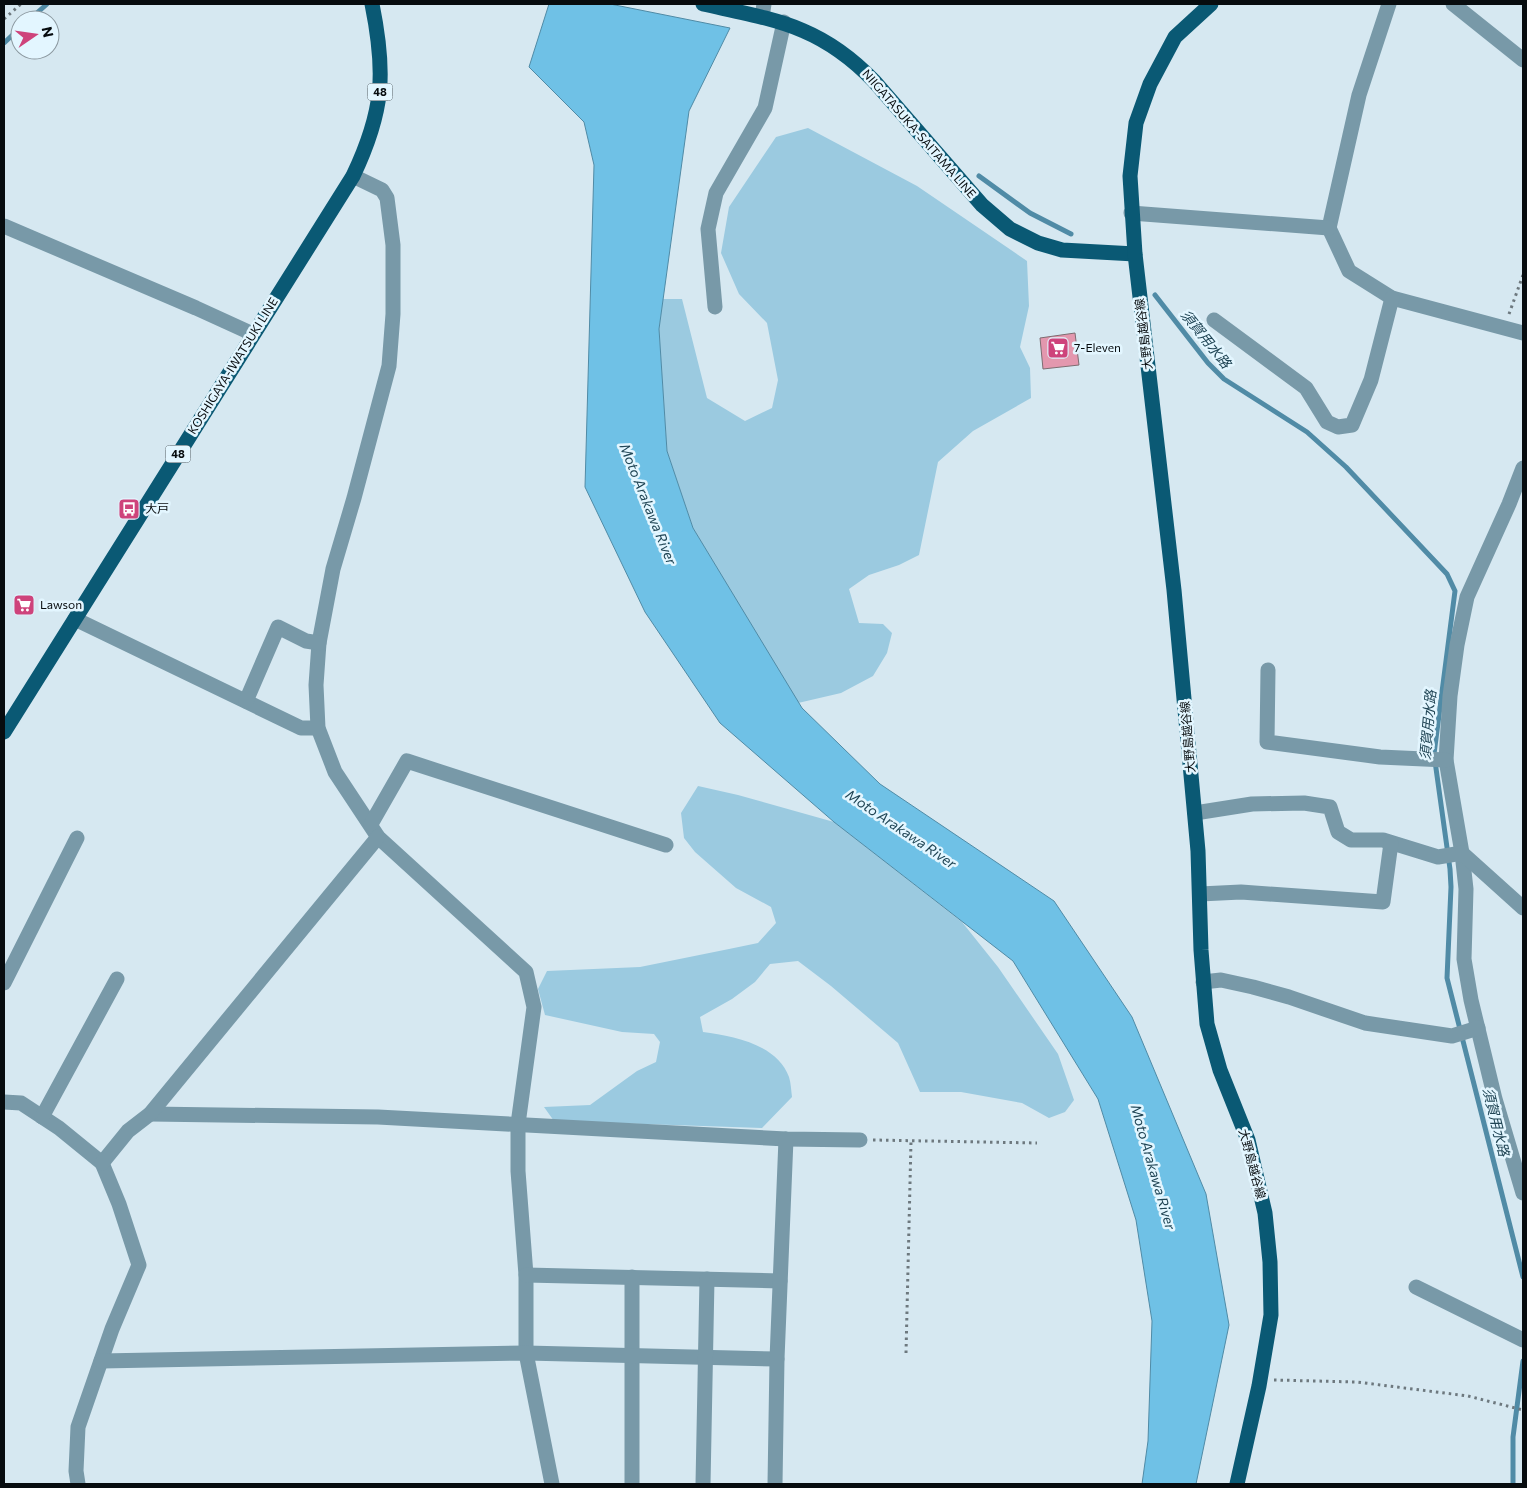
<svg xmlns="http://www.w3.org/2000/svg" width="1527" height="1488" font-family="Commissioner,'Noto Sans JP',sans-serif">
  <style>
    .green { fill: #9bcae0 }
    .water { fill: #6fc1e6; stroke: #508ba6 }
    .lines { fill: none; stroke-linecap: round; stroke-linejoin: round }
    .stream { stroke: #508ba6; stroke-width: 5 }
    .building { fill: #e397ae; stroke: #7e6c71 }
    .path { stroke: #6d787e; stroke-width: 3; stroke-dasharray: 2.5 4; stroke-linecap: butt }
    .minor { stroke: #7899a8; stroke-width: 15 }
    .major { stroke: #0a5974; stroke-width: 15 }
    .labels { text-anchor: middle; stroke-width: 5; stroke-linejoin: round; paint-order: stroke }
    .shield { fill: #e3f6ff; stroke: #495257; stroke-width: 1 }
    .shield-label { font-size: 11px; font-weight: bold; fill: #070c0f }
    .street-label { font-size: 12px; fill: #070c0f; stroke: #e3f6ff }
    .poi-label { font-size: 12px; fill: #070c0f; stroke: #e3f6ff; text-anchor: start }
    .water-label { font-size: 14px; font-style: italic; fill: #204555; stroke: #e3f6ff }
  </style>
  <rect width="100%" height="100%" fill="#d6e8f1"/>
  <g class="green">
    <polygon points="808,128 917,186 1027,261 1029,306 1020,347 1030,368 1031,398 973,431 938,462 919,555 899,565 869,575 849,589 859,623 883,624 892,633 887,653 873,676 841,693 798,703 693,528 667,451 659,329 663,299 682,299 707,398 745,421 772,408 778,380 767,323 739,294 721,253 729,207 776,137"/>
    <path d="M 698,786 L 738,795 L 834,822 L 962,922 L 998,967 L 1058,1054 L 1074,1100 L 1065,1112 L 1049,1118 L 1022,1103 L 961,1092 L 920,1092 L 898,1043 L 831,986 L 798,961 L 770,964 L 755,982 L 732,999 L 700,1017 L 703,1032 C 733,1036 777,1044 789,1077 C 791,1083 791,1090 792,1097 L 762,1128 L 554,1121 L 544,1107 L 590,1105 L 637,1071 L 656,1062 L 660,1042 L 654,1034 L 622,1032 L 545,1015 L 538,989 L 547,971 L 640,967 L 729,949 L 758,943 L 776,923 L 771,907 L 736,888 L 695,852 L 684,838 L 681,813 Z"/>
  </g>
  <polygon class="water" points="549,4 610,4 730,28 689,111 659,329 667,451 693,528 802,708 880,784 1054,901 1132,1017 1206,1194 1229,1325 1196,1484 1142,1484 1148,1441 1152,1321 1136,1220 1098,1099 1013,961 834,822 720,723 645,612 585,487 594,165 584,122 529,67"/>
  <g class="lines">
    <g class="stream">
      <polyline points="29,20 47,4"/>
      <polyline points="4,43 20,28"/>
      <polyline points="979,176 1030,213 1071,234"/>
      <polyline points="1155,295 1208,363 1224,379 1307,432 1346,467 1447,574 1455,591 1434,754 1450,869 1451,887 1447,978 1523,1277"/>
      <polyline points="1513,1484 1513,1437 1523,1361"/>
    </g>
  </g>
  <polygon class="building" points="1075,333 1079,365 1043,369 1040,338"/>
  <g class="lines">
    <g class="path">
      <polyline points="4,19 21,4"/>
      <polyline points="1509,314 1523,275"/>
      <polyline points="873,1140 1037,1143"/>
      <polyline points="906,1353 911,1141"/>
      <polyline points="1274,1380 1357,1382 1468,1396 1523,1410"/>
    </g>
    <g class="minor">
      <polyline points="1389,4 1359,95 1329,228 1349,271 1392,298 1523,333"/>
      <polyline points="1453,4 1523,60"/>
      <polyline points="762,17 764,4"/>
      <polyline points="353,176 382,190 387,198 393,245 393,314 389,366 354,498 333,569 319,643 316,685 318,728 335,772 378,837 526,972 534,1007 518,1124 518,1171 526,1275 526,1353 552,1484"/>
      <polyline points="1131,213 1329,228"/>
      <polyline points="4,226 196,308 253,334"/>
      <polyline points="715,307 708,229 716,193 765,108 784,22"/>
      <polyline points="1214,320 1306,388 1327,422 1338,427 1352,425 1371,380 1392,298"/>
      <polyline points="1523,468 1509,504 1467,597 1457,645 1450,696 1446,760 1462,853 1466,889 1464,959 1471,1000 1495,1099 1523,1193"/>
      <polyline points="75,619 301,728 318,728"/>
      <polyline points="1268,670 1267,742 1380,757 1446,760"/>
      <polyline points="246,701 278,627 306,641 319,643"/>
      <polyline points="1195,813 1252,804 1304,803 1330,807 1338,832 1351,840 1383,840 1438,857 1462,853 1523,908"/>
      <polyline points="371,824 407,761 666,845"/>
      <polyline points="1200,894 1241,892 1383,902 1391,843"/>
      <polyline points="1203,982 1221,980 1253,987 1289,997 1365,1023 1452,1036 1478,1028"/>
      <polyline points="4,983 77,838"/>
      <polyline points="4,1102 21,1103 59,1128 102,1163 119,1204 139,1265 112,1329 78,1427 76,1471 78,1484"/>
      <polyline points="150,1114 378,1117 786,1139 860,1140"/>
      <polyline points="42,1117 117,979"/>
      <polyline points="102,1163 128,1131 150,1114 378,837"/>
      <polyline points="526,1275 780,1281"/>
      <polyline points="632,1277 632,1484"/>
      <polyline points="1416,1287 1523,1340"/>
      <polyline points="101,1361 526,1353 777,1359"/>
      <polyline points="703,1484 707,1279"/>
      <polyline points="775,1484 777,1359 786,1139"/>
    </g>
    <g class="major">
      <path d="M 703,4 C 775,20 820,25 874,81 L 982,205 L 1010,229 L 1038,243 L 1062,250 L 1135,254"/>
      <polyline points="1211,4 1175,37 1150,84 1136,123 1130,176 1135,254 1174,590 1198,851 1201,950 1207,1024 1220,1070 1248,1140 1265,1213 1270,1262 1271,1315 1259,1386 1237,1484"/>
      <path d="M 4,732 L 353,176 C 384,111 386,73 372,4"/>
    </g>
  </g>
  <defs>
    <g id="supermarket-square" transform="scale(1.125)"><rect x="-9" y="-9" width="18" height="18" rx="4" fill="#ce437b" stroke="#e3f6ff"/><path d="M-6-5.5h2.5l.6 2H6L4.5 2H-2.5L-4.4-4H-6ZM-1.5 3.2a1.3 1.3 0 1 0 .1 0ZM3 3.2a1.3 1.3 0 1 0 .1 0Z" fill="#fff"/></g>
    <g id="bus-square" transform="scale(1.125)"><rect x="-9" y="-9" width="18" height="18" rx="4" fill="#ce437b" stroke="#e3f6ff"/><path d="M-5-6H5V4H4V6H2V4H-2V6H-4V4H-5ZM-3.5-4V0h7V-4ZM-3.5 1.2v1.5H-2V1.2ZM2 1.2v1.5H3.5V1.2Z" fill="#fff"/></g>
  </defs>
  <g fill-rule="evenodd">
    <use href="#supermarket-square" x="1058" y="348"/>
    <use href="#bus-square" x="129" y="509"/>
    <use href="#supermarket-square" x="24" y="605"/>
  </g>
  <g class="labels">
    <g class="shield">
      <rect x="367.5" y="83.5" width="25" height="17" rx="4"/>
      <rect x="165.5" y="445.5" width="25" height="17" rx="4"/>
    </g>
    <g class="shield-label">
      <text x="380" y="96">48</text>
      <text x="178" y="458">48</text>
    </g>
    <g class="street-label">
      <text transform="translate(919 134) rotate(49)" y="4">NIIGATASUKA-SAITAMA LINE</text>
      <text transform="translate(1144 334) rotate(-97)" y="4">大野島越谷線</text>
      <text transform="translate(233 366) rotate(-58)" y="4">KOSHIGAYA-IWATSUKI LINE</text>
      <text transform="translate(1188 737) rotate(-95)" y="4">大野島越谷線</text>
      <text transform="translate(1252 1164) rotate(75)" y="4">大野島越谷線</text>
    </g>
    <g class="poi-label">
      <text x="1074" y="352">7-Eleven</text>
      <text x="145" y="513">大戸</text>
      <text x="40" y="609">Lawson</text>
    </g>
    <g class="water-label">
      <text transform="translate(1206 339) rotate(51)" y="5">須賀用水路</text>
      <text transform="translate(648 504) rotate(68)" y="5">Moto Arakawa River</text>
      <text transform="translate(1428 725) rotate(-85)" y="5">須賀用水路</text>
      <text transform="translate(901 829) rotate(34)" y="5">Moto Arakawa River</text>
      <text transform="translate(1496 1122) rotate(76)" y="5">須賀用水路</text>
      <text transform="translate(1153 1167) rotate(74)" y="5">Moto Arakawa River</text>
    </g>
  </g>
  <rect width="1527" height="1488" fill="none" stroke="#070c0f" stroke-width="10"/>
  <g transform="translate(35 35) rotate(77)"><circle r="24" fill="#e3f6ff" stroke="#8b989f"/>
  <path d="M0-4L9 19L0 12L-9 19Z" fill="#ce437b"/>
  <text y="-8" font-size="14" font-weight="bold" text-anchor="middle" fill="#070c0f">N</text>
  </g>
</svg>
